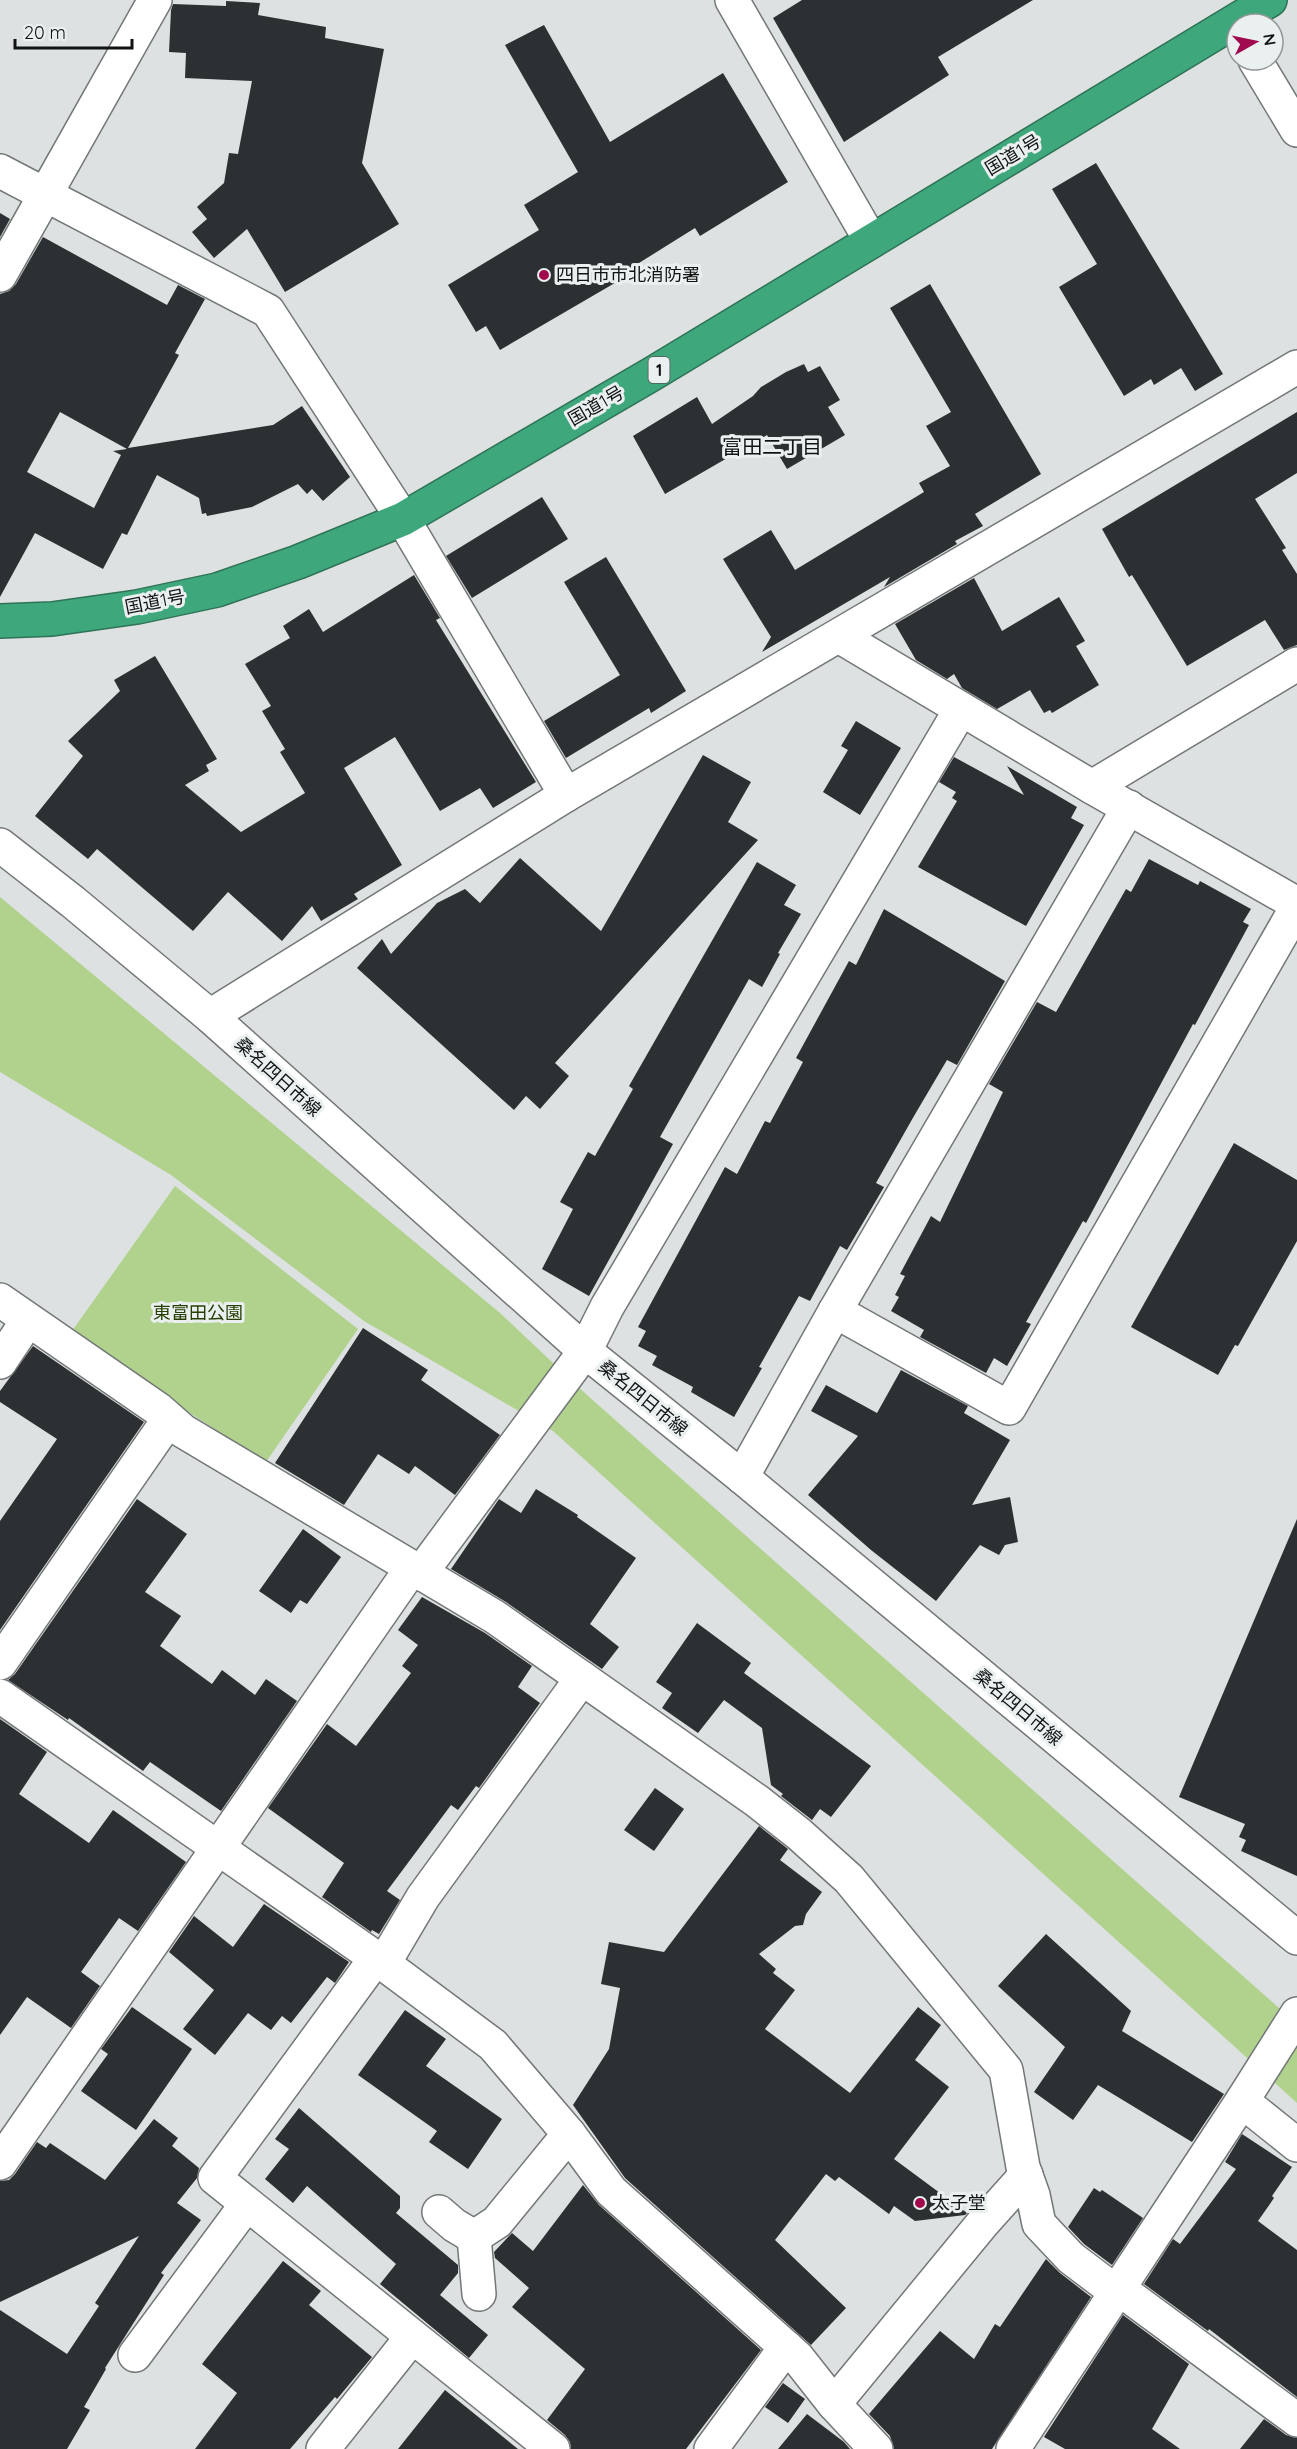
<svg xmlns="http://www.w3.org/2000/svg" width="1297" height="2449" font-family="Quicksand,'Noto Sans JP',sans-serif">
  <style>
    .green { fill: #b0d28d }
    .building { fill: #2d3032; fill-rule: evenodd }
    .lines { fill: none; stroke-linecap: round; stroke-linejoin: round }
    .street-casing { stroke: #737777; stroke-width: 36 }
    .secondary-casing { stroke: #737777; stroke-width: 36 }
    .highway-casing { stroke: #2f7357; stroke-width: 36 }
    .street { stroke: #fff; stroke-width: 33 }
    .secondary { stroke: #fff; stroke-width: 33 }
    .highway { stroke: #3fa77c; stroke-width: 33 }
    .poi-dot { fill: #a0094e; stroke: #eaefef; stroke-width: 2 }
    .labels { text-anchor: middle; stroke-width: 6; stroke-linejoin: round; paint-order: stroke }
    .shield { fill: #eaefef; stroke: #525555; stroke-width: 1.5 }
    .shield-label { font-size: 16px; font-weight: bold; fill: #111313 }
    .street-label { font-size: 18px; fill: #111313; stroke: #eaefef }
    .poi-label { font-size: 18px; fill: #111313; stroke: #eaefef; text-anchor: start }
    .park-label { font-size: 18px; fill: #283f04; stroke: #eaefef }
    .neighbourhood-label { font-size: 20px; fill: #111313; stroke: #eaefef }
  </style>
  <rect width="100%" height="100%" fill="#dde1e1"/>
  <g class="green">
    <polygon points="0,897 500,1313 587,1395 1297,2024 1297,2103 553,1431 364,1321 171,1175 0,1072"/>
    <polygon points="175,1186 358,1329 266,1462 182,1408 72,1331"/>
  </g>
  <g class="building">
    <polygon points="802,0 1033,0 938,57 949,75 844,142 773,18"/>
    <polygon points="226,1 260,3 258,15 326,27 325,38 384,49 362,163 399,224 285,292 247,229 214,258 192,232 207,219 197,207 224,183 229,153 238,154 252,81 185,78 186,53 169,52 171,10 173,4 226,6"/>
    <polygon points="544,25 610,142 723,73 788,182 700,236 695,228 631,268 632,273 500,350 486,326 476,332 448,285 539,230 524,205 578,172 505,45"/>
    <polygon points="1096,163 1223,374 1195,391 1181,368 1154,385 1151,379 1124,396 1059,287 1097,264 1052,189"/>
    <polygon points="0,213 10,219 0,237"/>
    <path d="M 43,237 L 167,305 L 178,285 L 205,299 L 175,353 L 179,355 L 128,448 L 273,425 L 302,406 L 350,477 L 323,501 L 312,489 L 307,494 L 298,484 L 252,507 L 207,516 L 206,513 L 202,514 L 199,498 L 157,475 L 127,535 L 122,533 L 103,569 L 35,533 L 0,597 L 0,294 L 9,291 L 16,284 ZM 60,412 L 127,449 L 113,451 L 121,455 L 94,508 L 27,472 Z"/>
    <polygon points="930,284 1041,474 975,514 983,526 955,541 957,544 884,587 890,577 762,652 771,637 723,559 771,530 795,570 924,492 919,483 950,466 926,426 951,412 890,308"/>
    <polygon points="804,364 808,372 820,366 840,400 828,407 845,435 787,469 767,435 665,494 633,436 697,397 712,424 753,396 761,387 786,372"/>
    <polygon points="1297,412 1297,473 1255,499 1286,548 1282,550 1297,574 1297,645 1284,650 1265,620 1187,666 1132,575 1129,577 1102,529"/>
    <polygon points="542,497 568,539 472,598 446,556"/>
    <polygon points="606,557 686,691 651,713 649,708 566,758 544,721 620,675 564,582"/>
    <polygon points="414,575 440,618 436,620 536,782 493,808 480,788 440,811 395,737 344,768 402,865 354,894 358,899 321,921 312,906 282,941 228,892 193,931 97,849 88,859 35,816 83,756 68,741 120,691 114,680 155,656 217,759 206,765 209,771 185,785 241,832 305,793 280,752 285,749 262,711 271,706 245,664 290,638 283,626 309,609 323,632"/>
    <polygon points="974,578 1002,631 1059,597 1085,641 1076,646 1099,685 1052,713 1050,710 1044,713 1030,690 997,709 962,688 954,674 947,679 916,660 895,624"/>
    <polygon points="856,721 901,748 860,815 823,792 848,750 841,746"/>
    <polygon points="703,755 751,782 728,822 758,840 555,1063 569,1076 540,1109 526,1096 514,1110 357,968 382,939 391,954 437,903 465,889 480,903 520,858 601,931"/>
    <polygon points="954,757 1024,795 1007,766 1077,807 1071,818 1084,825 1026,926 918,867 957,801 952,798 956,792 939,782"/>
    <polygon points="1149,859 1198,885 1200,881 1251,909 1243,922 1249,925 1195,1025 1193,1024 1086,1223 1083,1221 1026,1322 1031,1324 1007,1366 994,1358 986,1373 920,1337 924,1330 891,1311 899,1297 895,1295 905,1276 900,1274 931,1216 940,1222 1003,1092 989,1084 1037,1002 1056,1012 1126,889 1131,892"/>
    <polygon points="757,862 796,885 784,905 801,914 778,953 780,954 762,987 749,979 660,1137 673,1144 589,1296 542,1269 573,1209 560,1202 588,1152 595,1156 633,1089 629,1086"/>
    <polygon points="884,909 1005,981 957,1065 947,1060 914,1116 876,1183 884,1187 847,1250 840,1246 810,1301 799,1296 759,1367 762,1368 734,1417 691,1392 693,1387 652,1365 657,1356 638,1346 646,1331 638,1327 725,1167 737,1174 765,1121 770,1123 803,1062 796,1058 849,961 856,965"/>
    <polygon points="1234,1143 1297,1180 1297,1241 1238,1346 1235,1345 1218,1375 1131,1327"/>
    <polygon points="363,1328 428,1370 421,1380 500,1435 455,1495 415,1466 409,1474 378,1454 344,1505 275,1463"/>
    <polygon points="33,1346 144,1422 0,1630 0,1521 57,1439 0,1402 0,1391"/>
    <polygon points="901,1370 968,1406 964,1413 1010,1440 972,1505 1010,1497 1018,1542 1005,1545 999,1555 980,1545 936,1601 871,1550 808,1495 858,1436 811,1411 826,1385 877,1413"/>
    <polygon points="536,1489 578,1515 577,1517 636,1558 590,1624 619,1647 602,1669 506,1602 451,1569 499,1499 521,1513"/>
    <polygon points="137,1499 187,1534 145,1592 181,1616 160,1646 212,1684 222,1670 255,1695 266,1679 297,1701 221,1811 150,1762 143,1771 69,1718 68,1720 8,1680 15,1674"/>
    <polygon points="1297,1519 1297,1876 1241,1851 1246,1840 1239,1837 1245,1824 1179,1797"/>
    <polygon points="303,1529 341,1557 307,1604 300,1600 291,1613 259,1591"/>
    <polygon points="422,1597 485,1633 532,1666 518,1687 540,1703 479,1788 476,1786 458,1810 451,1805 387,1891 400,1900 379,1934 372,1930 371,1932 322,1897 344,1863 268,1808 327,1724 356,1746 411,1673 402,1666 418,1645 398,1630"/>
    <polygon points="697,1623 751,1663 744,1673 871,1766 831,1817 820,1809 812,1820 781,1796 783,1794 771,1785 762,1728 724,1700 698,1733 662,1708 672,1693 656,1682"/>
    <polygon points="0,1719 47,1752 19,1794 89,1843 113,1810 186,1862 138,1931 119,1918 81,1972 100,1986 71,2028 27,1997 0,2035"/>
    <polygon points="655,1788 684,1809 654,1851 624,1830"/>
    <polygon points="759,1826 788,1849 780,1860 822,1892 806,1914 803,1925 795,1926 759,1954 776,1969 773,1973 795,1990 765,2029 850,2093 918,2007 941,2025 915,2060 949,2087 894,2159 967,2213 965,2215 915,2221 894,2206 889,2214 839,2177 835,2181 826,2174 775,2240 846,2308 811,2345 625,2178 573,2105 609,2049 620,1988 601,1984 609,1942 664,1952"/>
    <polygon points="264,1904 349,1962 335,1983 327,1977 291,2023 282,2016 271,2030 248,2013 215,2055 183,2029 214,1990 169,1952 194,1916 233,1947"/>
    <polygon points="1046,1934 1131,2011 1122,2031 1224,2094 1192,2142 1098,2085 1073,2120 1034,2092 1065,2047 998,1986"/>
    <polygon points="132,2007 192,2049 136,2130 81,2091 108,2054 101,2049"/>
    <polygon points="405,2010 446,2039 426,2066 502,2119 468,2169 429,2142 437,2131 358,2075"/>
    <polygon points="299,2108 400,2196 400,2208 396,2213 458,2265 458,2273 440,2295 488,2335 469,2358 380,2284 396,2264 307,2186 293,2203 265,2179 289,2149 275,2139"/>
    <polygon points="154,2119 178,2138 172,2146 199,2168 197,2178 177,2203 201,2220 161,2273 164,2275 105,2368 106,2369 84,2407 90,2410 67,2449 0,2449 0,2310 67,2354 99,2306 95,2303 139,2236 0,2302 0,2181 9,2180 15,2174 37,2142 46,2148 50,2143 105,2180"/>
    <polygon points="1242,2134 1292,2167 1272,2196 1274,2198 1258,2221 1297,2250 1297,2397 1209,2329 1208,2331 1144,2284 1173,2239 1180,2244 1236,2169 1225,2162"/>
    <polygon points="583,2185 599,2205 761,2350 686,2449 571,2449 570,2442 565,2435 547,2420 585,2369 512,2307 529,2288 495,2258 494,2252 512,2233 533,2251"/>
    <polygon points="1094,2188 1100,2192 1102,2190 1143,2218 1112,2265 1084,2244 1068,2227"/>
    <polygon points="1046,2259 1060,2273 1091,2297 992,2449 894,2449 890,2436 869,2414 940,2331 974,2359 995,2324 1000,2327"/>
    <polygon points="283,2261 321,2291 309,2305 372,2357 337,2399 335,2397 290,2449 195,2449 237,2393 202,2364"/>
    <polygon points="1123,2315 1189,2364 1152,2429 1180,2449 1065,2449 1044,2437"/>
    <polygon points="783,2383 805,2399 788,2423 765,2407"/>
    <polygon points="445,2390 518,2449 398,2449"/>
    <polygon points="807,2414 844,2442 850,2449 778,2449"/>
    <polygon points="1264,2419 1286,2435 1297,2438 1297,2449 1240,2449"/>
  </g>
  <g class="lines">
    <g class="street-casing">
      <g id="street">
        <polyline points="732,0 871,241"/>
        <polyline points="1255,60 1297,130"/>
        <polyline points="0,171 268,311 403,519 566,795"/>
        <polyline points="0,275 155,0"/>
        <polyline points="839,636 1092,787 1297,904"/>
        <polyline points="1092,787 1297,664"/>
        <polyline points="210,1016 566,795 1297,367"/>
        <polyline points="0,1300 158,1409 183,1431 495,1617 757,1801 799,1834 849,1879 1006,2070 1023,2167 1033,2195 1039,2224 1071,2258 1116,2292"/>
        <polyline points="835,1311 1009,1408 1297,907"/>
        <polyline points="0,1362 28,1320"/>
        <polyline points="742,1477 835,1311 1129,807"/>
        <polyline points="420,1574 585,1351 607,1307 961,709"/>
        <polyline points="0,1663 169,1419"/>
        <polyline points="0,1696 376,1958 493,2045 569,2134 611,2191 797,2357 834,2404 876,2449"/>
        <polyline points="376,1958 215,2178 553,2449"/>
        <polyline points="384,1963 423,1897 582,1678"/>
        <polyline points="1242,2101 1297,2145"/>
        <polyline points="0,2163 411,1569"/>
        <polyline points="439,2212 454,2225 474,2237 497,2222 569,2134"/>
        <polyline points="474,2237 479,2294"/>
        <polyline points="1118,2288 1297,2420"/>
        <polyline points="135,2355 246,2205"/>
        <polyline points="834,2404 982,2224 1026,2175"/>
        <polyline points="323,2449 412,2337"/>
        <polyline points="711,2449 786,2347"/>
        <polyline points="1013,2449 1242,2101 1297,2014"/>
      </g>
    </g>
    <g class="secondary-casing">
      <polyline id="secondary" points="0,845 73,902 210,1016 585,1351 742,1477 1297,1938"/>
    </g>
    <g class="highway-casing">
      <polyline id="highway" points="0,621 52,619 137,607 217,590 298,562 403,519 652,374 1270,0"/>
    </g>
    <use href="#street" class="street"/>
    <use href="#secondary" class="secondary"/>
    <use href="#highway" class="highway"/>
  </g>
  <g class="poi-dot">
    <circle cx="544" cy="275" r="6"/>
    <circle cx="920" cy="2203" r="6"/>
  </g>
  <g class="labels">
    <rect class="shield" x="648.5" y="357" width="21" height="26" rx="4.5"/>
    <g class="shield-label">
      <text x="659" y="376">1</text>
    </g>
    <g class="street-label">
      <text transform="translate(1013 155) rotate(-31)" y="6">国道1号</text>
      <text transform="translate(596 406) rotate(-30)" y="6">国道1号</text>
      <text transform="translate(155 602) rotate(-11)" y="6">国道1号</text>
      <text transform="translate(278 1077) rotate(42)" y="6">桑名四日市線</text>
      <text transform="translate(643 1398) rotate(39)" y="6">桑名四日市線</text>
      <text transform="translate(1018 1707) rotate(40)" y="6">桑名四日市線</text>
    </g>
    <g class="poi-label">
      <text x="556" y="281">四日市市北消防署</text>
      <text x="932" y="2209">太子堂</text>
    </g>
    <g class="park-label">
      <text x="198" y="1319">東富田公園</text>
    </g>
    <g class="neighbourhood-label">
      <text x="772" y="454">富田二丁目</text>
    </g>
  </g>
  <g transform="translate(1255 42) rotate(81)"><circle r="28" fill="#eaefef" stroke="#939797" stroke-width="1.5"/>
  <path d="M0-4.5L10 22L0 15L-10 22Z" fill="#a0094e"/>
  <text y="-9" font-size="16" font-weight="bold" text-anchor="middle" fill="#111313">N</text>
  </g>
  <path d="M15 39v9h117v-9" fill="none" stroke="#111313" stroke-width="3"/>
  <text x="24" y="39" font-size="18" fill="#111313" stroke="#eaefef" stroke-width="4.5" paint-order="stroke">20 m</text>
</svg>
